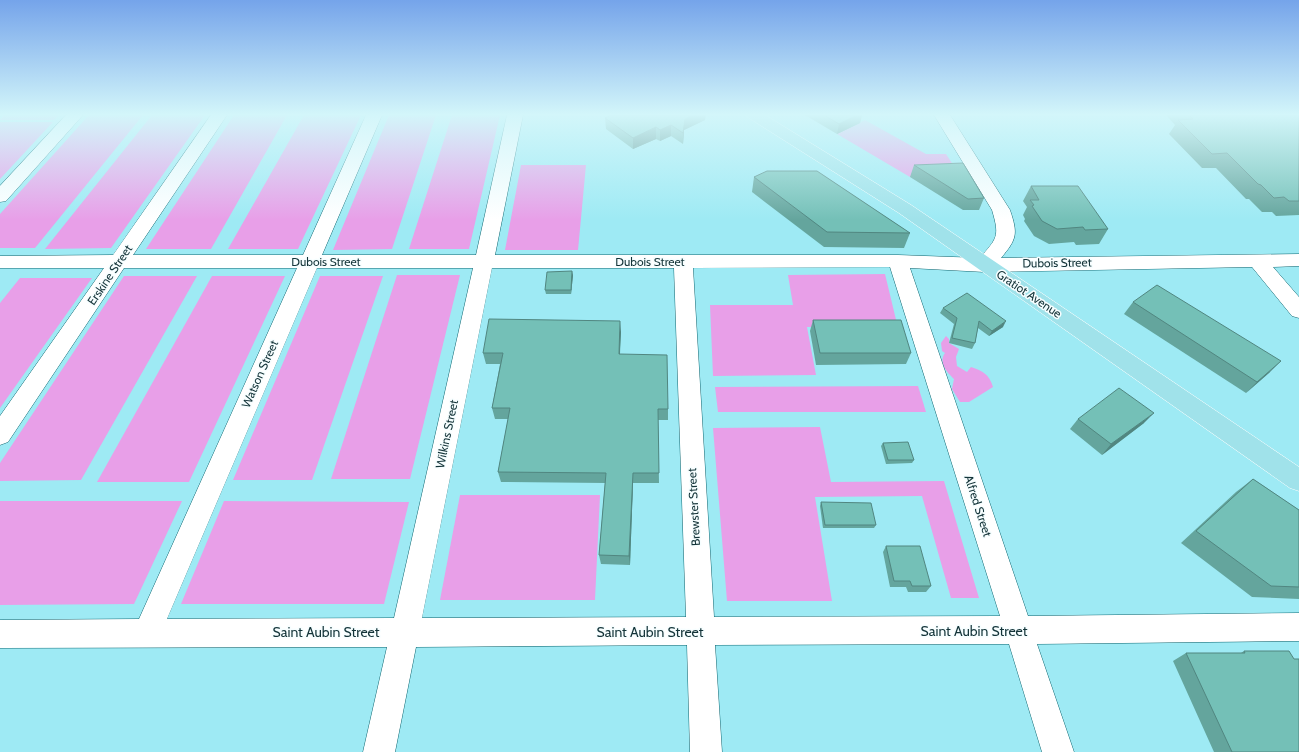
<svg xmlns="http://www.w3.org/2000/svg" width="1299" height="752" font-family="Cabin,sans-serif">
  <style>
    .green { fill: #e89fe8 }
    .lines { fill: none; stroke-linecap: round; stroke-linejoin: round }
    .minor-casing { stroke: #106670; stroke-width: 1 }
    .major-casing { stroke: #fff; stroke-width: 1 }
    .minor { fill: #fff; fill-rule: evenodd }
    .major { fill: #a0e2ea; fill-rule: evenodd }
    .wall { fill: #64a59d }
    .shaded-wall { fill: #518680 }
    .building { fill: #74c0b7; stroke: #518680 }
    .labels { text-anchor: middle; stroke-width: 3; stroke-linejoin: round; paint-order: stroke }
    .street-label { font-size: 12px; fill: #143439; stroke: #f7feff }
    .near-street-label { font-size: 14px; fill: #143439; stroke: #f7feff }
  </style>
  <rect width="100%" height="100%" fill="#9eeaf4"/>
  <g class="green">
    <polygon points="4,115 59,115 54,120 0,120"/>
    <polygon points="89,115 143,115 35,248 0,248 0,214"/>
    <polygon points="152,115 205,115 111,248 45,249"/>
    <polygon points="234,115 287,115 211,249 146,249"/>
    <polygon points="304,115 361,115 298,249 228,249"/>
    <polygon points="389,115 436,115 392,249 333,250"/>
    <polygon points="452,115 500,115 469,249 409,249"/>
    <polygon points="865,120 926,154 946,154 959,174 910,177 837,134"/>
    <polygon points="0,122 53,122 0,179"/>
    <polygon points="521,165 586,165 578,250 505,250"/>
    <polygon points="885,274 898,328 807,327 816,375 713,376 710,305 793,305 788,275"/>
    <polygon points="397,275 460,275 410,479 331,479"/>
    <polygon points="124,276 197,276 81,480 0,481 0,463"/>
    <polygon points="212,276 285,276 189,482 97,482"/>
    <polygon points="320,276 383,276 312,480 233,480"/>
    <polygon points="20,278 92,278 0,408 0,303"/>
    <path d="M 946,336 L 949,339 L 949,343 L 959,349 L 956,357 L 957,366 L 967,372 L 971,367 C 983,371 989,374 993,387 L 969,402 L 960,402 L 952,389 L 954,379 C 947,372 938,363 945,353 L 942,351 L 941,343 Z"/>
    <polygon points="918,386 926,412 718,412 715,387"/>
    <polygon points="820,427 831,482 944,481 979,598 951,598 922,496 815,497 832,601 727,601 713,428"/>
    <polygon points="460,495 600,495 595,600 440,600"/>
    <polygon points="0,501 182,501 134,604 0,605"/>
    <polygon points="224,501 409,502 384,604 181,604"/>
  </g>
  <g class="lines">
    <g class="minor-casing">
      <g id="minor">
        <polygon points="66,115 83,115 6,201 0,202 0,186"/>
        <path d="M 211,115 L 227,115 L 133,255 L 303,255 L 366,115 L 382,115 L 322,255 L 476,255 L 507,115 L 523,115 L 495,255 L 898,255 L 980,258 C 997,238 1000,237 992,210 L 934,115 L 950,115 L 1010,210 C 1018,234 1017,239 1001,258 L 1299,254 L 1299,266 L 1273,267 L 1299,297 L 1299,318 L 1292,316 L 1252,267 L 985,272 L 910,268 L 1028,616 L 1299,613 L 1299,641 L 1037,644 L 1074,752 L 1042,752 L 1009,644 L 715,645 L 722,752 L 690,752 L 687,645 L 416,647 L 395,752 L 363,752 L 387,647 L 0,648 L 0,620 L 139,619 L 297,268 L 124,268 L 8,442 L 0,445 L 0,416 L 104,268 L 0,268 L 0,256 L 113,255 ZM 890,267 L 1000,616 L 714,617 L 693,268 ZM 317,268 L 473,268 L 394,618 L 167,619 ZM 492,268 L 674,268 L 686,617 L 422,618 Z"/>
      </g>
    </g>
    <g class="major-casing">
      <polygon id="major" points="746,115 765,115 911,205 1299,467 1299,491 1290,488 899,213 749,118"/>
    </g>
    <use href="#minor" class="minor"/>
    <use href="#major" class="major"/>
  </g>
  <g class="wall">
    <polygon points="805,115 862,115 860,123 837,134"/>
    <polygon points="1166,115 1299,115 1299,215 1276,216 1272,212 1262,212 1249,199 1246,199 1216,168 1202,168 1169,134 1175,125"/>
    <polygon points="605,118 705,120 684,130 683,144 671,136 660,141 656,139 633,149 606,129"/>
    <polygon points="914,165 984,198 979,210 963,210 910,177"/>
    <polygon points="754,177 910,233 904,248 824,247 752,192"/>
    <polygon points="1031,186 1108,229 1099,244 1076,245 1074,242 1049,244 1034,236 1024,221 1025,219 1023,215 1027,207 1023,201"/>
    <polygon points="573,275 571,294 546,294 545,290"/>
    <polygon points="1133,302 1270,372 1246,393 1124,314"/>
    <polygon points="943,308 1003,327 989,336 978,328 975,343 972,349 949,343 954,324 940,313"/>
    <polygon points="813,320 911,353 906,364 816,365 810,331"/>
    <polygon points="621,332 620,354 668,409 668,420 658,420 659,483 633,483 630,565 601,564 599,555 605,483 501,482 498,472 508,419 495,419 492,408 500,364 486,364 483,353"/>
    <polygon points="1078,419 1144,423 1102,455 1070,429"/>
    <polygon points="883,443 914,460 912,463 886,464 881,446"/>
    <polygon points="1253,479 1299,510 1299,599 1252,597 1181,543 1236,492"/>
    <polygon points="821,502 876,525 874,528 823,528 820,506"/>
    <polygon points="886,546 931,586 926,592 908,592 906,587 890,587 883,552"/>
    <polygon points="1244,651 1299,752 1214,752 1173,661 1186,653 1241,653"/>
  </g>
  <g class="shaded-wall">
    <polygon points="693,115 706,115 705,120 684,130 683,144 683,133 685,119"/>
    <polygon points="857,115 862,115 860,123 837,134 839,124"/>
    <polygon points="671,125 671,136 660,141 660,130"/>
    <polygon points="656,127 656,139 633,149 633,138"/>
    <polygon points="572,271 573,275 571,294 571,290"/>
    <polygon points="620,321 621,332 619,365 619,354"/>
    <polygon points="1006,321 1003,327 989,336 992,331"/>
    <polygon points="1281,361 1270,372 1246,393 1257,382"/>
    <polygon points="1154,413 1144,423 1102,455 1111,444"/>
    <polygon points="633,473 633,483 630,565 629,556"/>
  </g>
  <g class="building">
    <polygon points="611,115 693,115 685,119 683,133 671,125 660,130 656,127 633,138 605,118"/>
    <polygon points="824,115 857,115 839,124"/>
    <polygon points="1189,115 1299,115 1299,201 1289,201 1284,197 1274,198 1261,185 1258,184 1227,153 1212,154 1178,120 1193,119"/>
    <polygon points="963,163 984,198 968,199 914,165"/>
    <polygon points="767,171 817,171 910,233 827,232 754,177"/>
    <polygon points="1031,186 1078,186 1108,229 1085,230 1083,227 1057,229 1042,221 1032,206 1034,205 1030,200 1039,200"/>
    <polygon points="572,271 571,290 545,290 547,272"/>
    <polygon points="1157,285 1281,361 1257,382 1133,302"/>
    <polygon points="967,293 1006,321 992,331 979,321 975,343 952,338 957,318 943,308"/>
    <polygon points="489,319 620,321 619,354 667,355 668,409 658,409 659,473 633,473 629,556 599,555 606,473 498,472 510,408 492,408 503,353 483,353"/>
    <polygon points="813,320 901,320 911,353 820,353"/>
    <polygon points="1119,388 1154,413 1111,444 1078,419"/>
    <polygon points="908,442 914,460 888,460 883,443"/>
    <polygon points="1253,479 1299,510 1299,587 1271,586 1196,531"/>
    <polygon points="821,502 871,503 876,525 825,525"/>
    <polygon points="886,546 920,546 931,586 912,586 910,581 894,581"/>
    <polygon points="1244,651 1289,651 1294,659 1299,659 1299,752 1232,752 1186,653 1245,653"/>
  </g>
  <linearGradient id="sky" x2="0" y2="1"><stop stop-color="#75a4ea"/><stop offset="0.52" stop-color="#d3f6fa"/><stop offset="1" stop-color="#d3f6fa" stop-opacity="0"/></linearGradient>
  <rect width="1299" height="220" fill="url(#sky)"/>
  <g class="labels">
    <g class="street-label">
      <text x="326" y="266">Dubois Street</text>
      <text x="650" y="266">Dubois Street</text>
      <text transform="translate(1057 263) rotate(-1)" y="4">Dubois Street</text>
      <text transform="translate(110 275) rotate(-56)" y="4">Erskine Street</text>
      <text transform="translate(1029 294) rotate(34)" y="4">Gratiot Avenue</text>
      <text transform="translate(260 374) rotate(-66)" y="4">Watson Street</text>
      <text transform="translate(447 434) rotate(-78)" y="4">Wilkins Street</text>
      <text transform="translate(978 506) rotate(72)" y="4">Alfred Street</text>
      <text transform="translate(694 507) rotate(-93)" y="4">Brewster Street</text>
    </g>
    <g class="near-street-label">
      <text x="974" y="636">Saint Aubin Street</text>
      <text x="326" y="637">Saint Aubin Street</text>
      <text x="650" y="637">Saint Aubin Street</text>
    </g>
  </g>
</svg>
